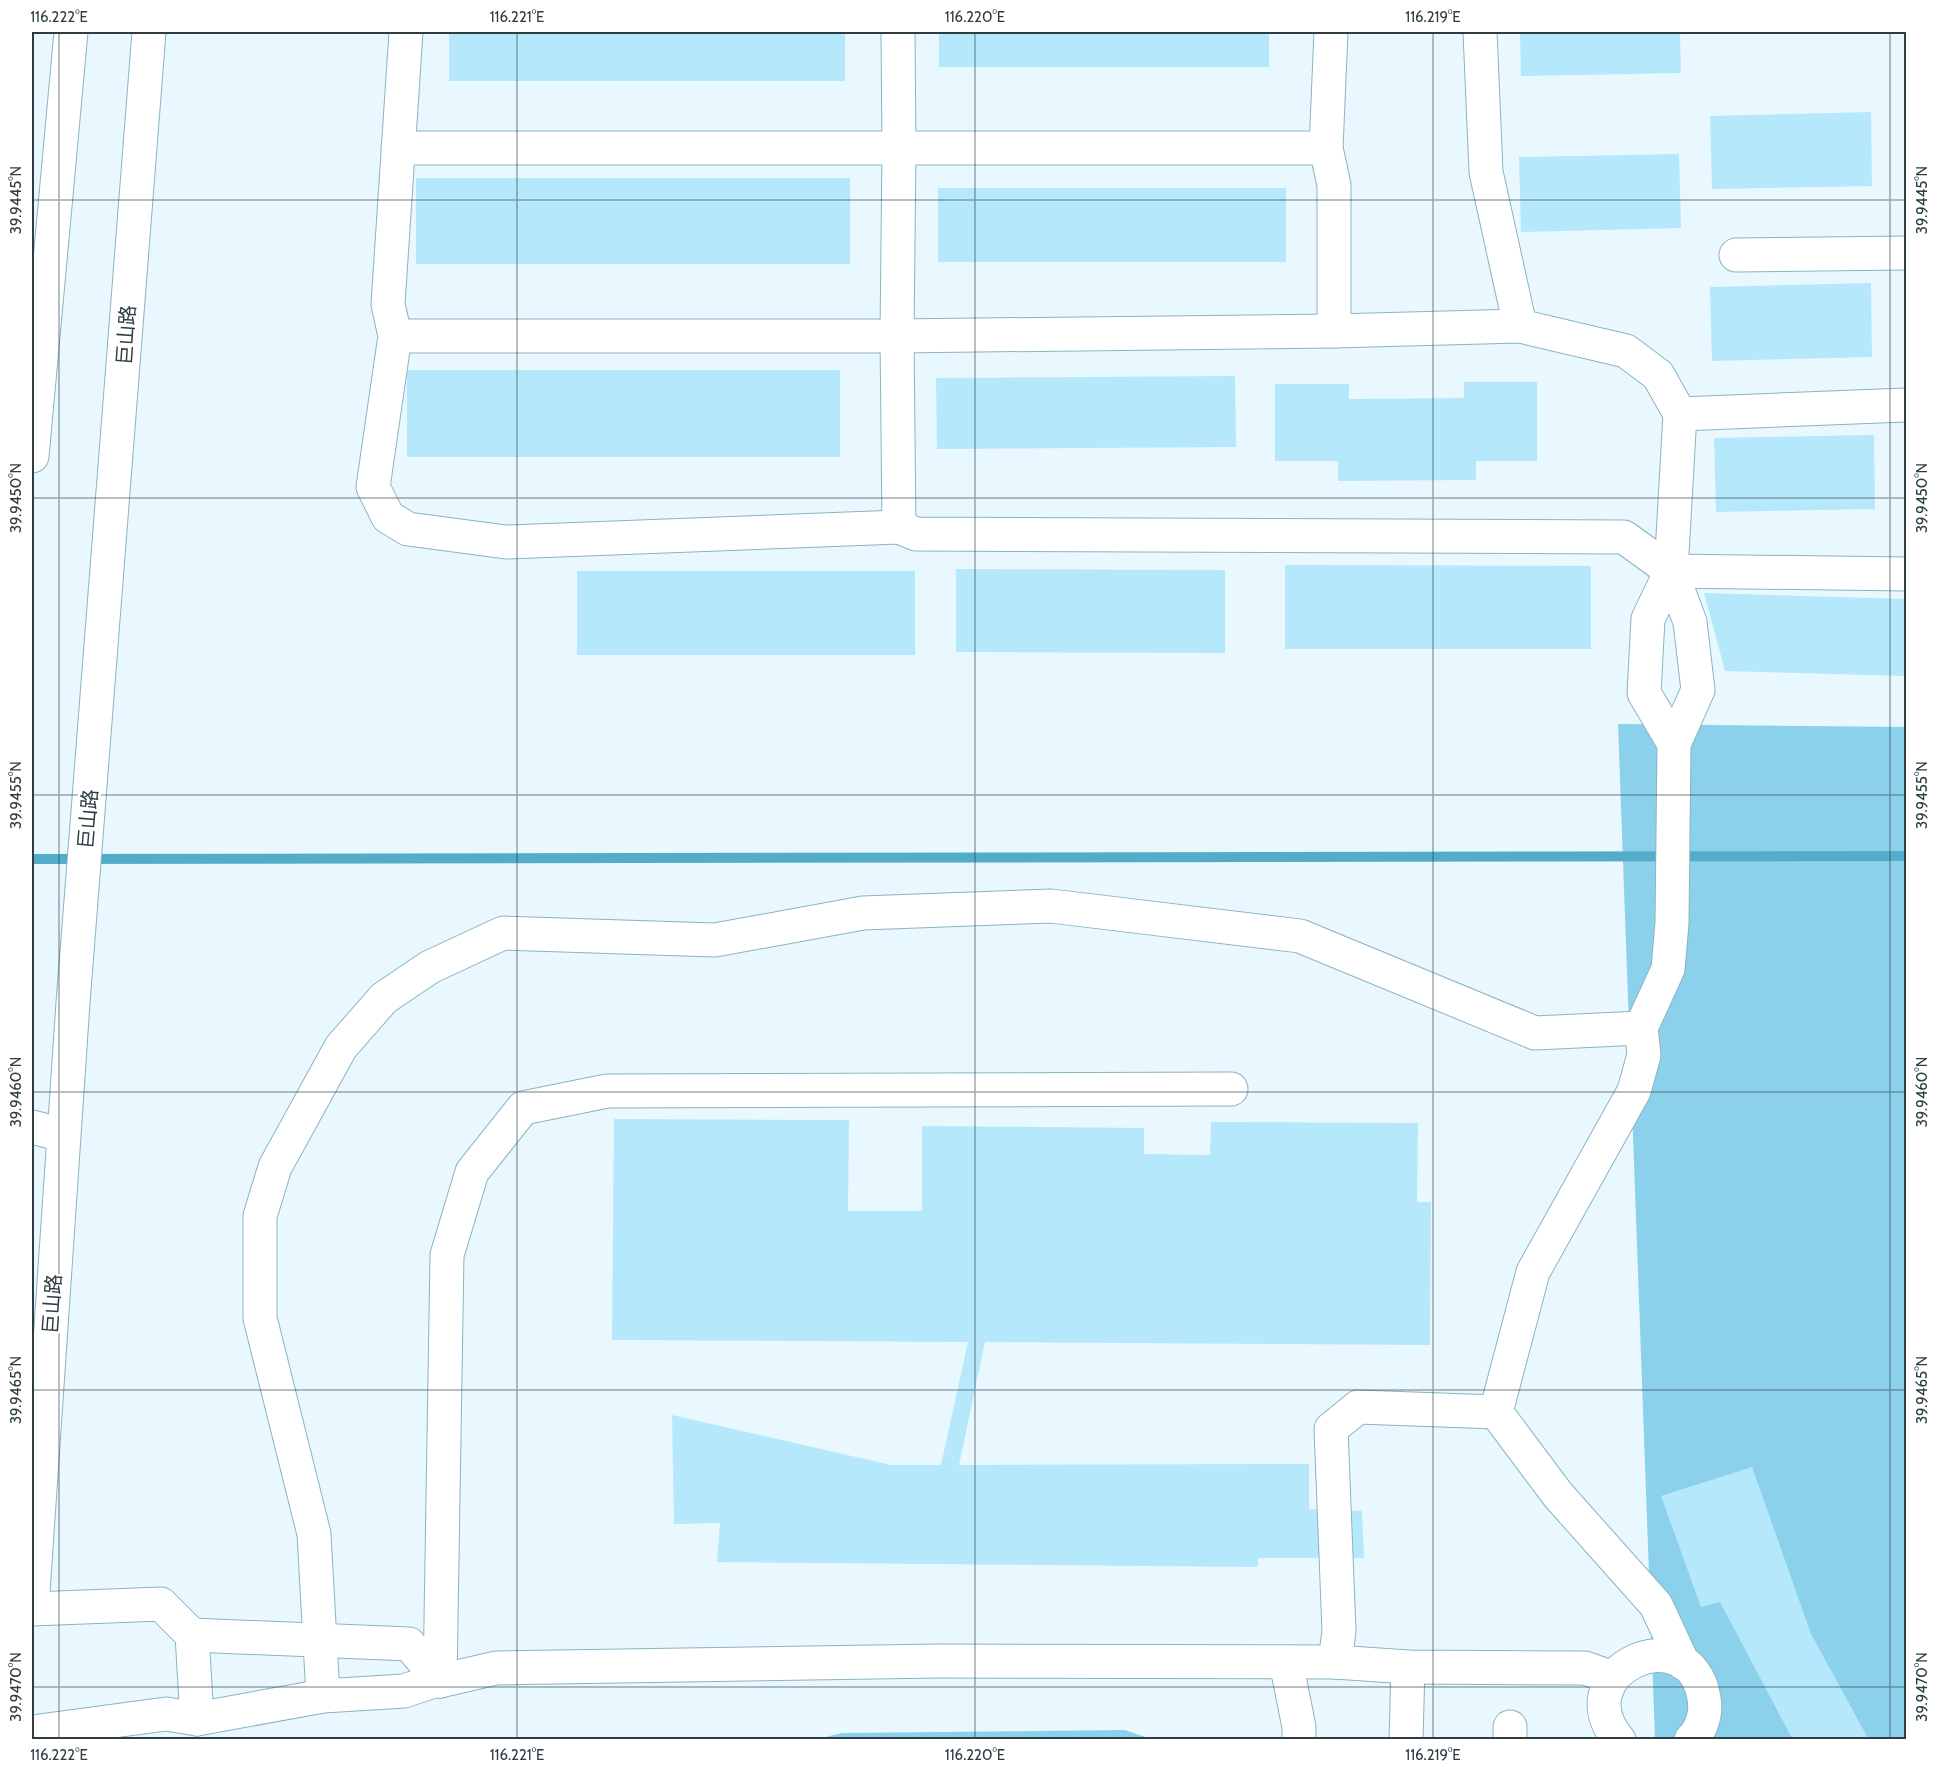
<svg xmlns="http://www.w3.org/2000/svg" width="1938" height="1771" font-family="Cabin,'Noto Sans SC',sans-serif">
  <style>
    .green { fill: #8cd1eb }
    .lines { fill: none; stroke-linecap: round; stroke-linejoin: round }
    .stream { stroke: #54accb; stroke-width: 10 }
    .building { fill: #b6e8fc }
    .street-casing { stroke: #8bb3c2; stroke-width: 35 }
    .secondary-casing { stroke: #8bb3c2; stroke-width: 35 }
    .primary-casing { stroke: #8bb3c2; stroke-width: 35 }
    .street { stroke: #fff; stroke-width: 33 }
    .secondary { stroke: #fff; stroke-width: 33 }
    .primary { stroke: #fff; stroke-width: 33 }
    .ticks { fill: none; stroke: #2d3d43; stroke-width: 1.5; stroke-opacity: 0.45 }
    .labels { text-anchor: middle; stroke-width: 5; stroke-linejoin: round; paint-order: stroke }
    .street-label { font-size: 20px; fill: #2d3d43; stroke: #fff }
    .neatline { fill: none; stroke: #2d3d43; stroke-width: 2 }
    .ticks-label { font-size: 15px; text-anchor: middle; fill: #2d3d43 }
  </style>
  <rect width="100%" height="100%" fill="#e8f8fe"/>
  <g class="green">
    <polygon points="1618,724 1906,727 1906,1739 1655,1739"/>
    <polygon points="1125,1730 1151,1739 817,1739 842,1733"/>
  </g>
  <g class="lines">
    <polyline class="stream" points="32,859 1906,856"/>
  </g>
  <g class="building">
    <rect x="449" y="32" width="396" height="49"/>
    <rect x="939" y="32" width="330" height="35"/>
    <polygon points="1520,32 1680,32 1681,73 1521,76"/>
    <polygon points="1871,112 1872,186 1712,189 1710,116"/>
    <polygon points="1679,154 1681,228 1521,232 1519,157"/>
    <rect x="416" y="178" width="434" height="86"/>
    <rect x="938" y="188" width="348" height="74"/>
    <polygon points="1871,283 1872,357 1712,361 1710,287"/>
    <rect x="407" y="370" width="433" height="87"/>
    <polygon points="1235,376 1236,447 937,449 936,378"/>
    <polygon points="1464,382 1537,382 1537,461 1476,461 1476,480 1338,481 1338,461 1275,461 1275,384 1349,384 1349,399 1464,398"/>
    <polygon points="1874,435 1875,509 1716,512 1714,438"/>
    <polygon points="1285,565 1591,566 1591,649 1285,649"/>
    <polygon points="956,569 1225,570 1225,653 956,652"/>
    <rect x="577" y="571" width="338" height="84"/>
    <polygon points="1704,593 1906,599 1906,676 1725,671"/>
    <polygon points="614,1119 849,1120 848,1211 922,1211 922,1126 1144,1128 1144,1154 1210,1155 1211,1122 1418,1123 1417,1202 1431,1202 1430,1345 985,1342 959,1465 1309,1464 1309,1509 1362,1511 1364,1558 1258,1558 1258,1567 717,1562 720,1523 674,1524 672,1415 891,1465 941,1465 968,1342 612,1340"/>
    <polygon points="1752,1467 1811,1634 1869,1740 1793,1740 1720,1602 1701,1607 1661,1496"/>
  </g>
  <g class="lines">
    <g class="street-casing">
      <g id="street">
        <polyline points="898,32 899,148 897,336 899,527"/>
        <polyline points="1331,32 1326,148 1334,185 1334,331"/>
        <polyline points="1480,32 1486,172 1520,326"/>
        <polyline points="398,148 1326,148"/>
        <polyline points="1736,255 1906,253"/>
        <polyline points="395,336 897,336 1334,331 1520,326 1626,351 1658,375 1680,414 1671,571 1648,619 1644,693 1674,744 1698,690 1690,622 1671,571 1624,537 916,534 899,527 506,542 408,529 388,517 373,487 395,336 388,304 406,32"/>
        <polyline points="1680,414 1906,405"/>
        <polyline points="1671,571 1906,574"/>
        <polyline points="1674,744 1672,923 1668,969 1641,1028 1644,1055 1634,1091 1533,1272 1496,1412 1558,1495 1656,1605 1683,1663"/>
        <polyline points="32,1609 161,1604 192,1635 197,1719"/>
        <polyline points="192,1635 409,1644 440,1681"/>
        <polyline points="1286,1662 1299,1727 1299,1740"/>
        <polyline points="1335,1662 1339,1631 1331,1429 1358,1407 1496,1412"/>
        <polyline points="440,1681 447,1255 472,1172 523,1108 607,1091 1231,1089"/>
        <polyline points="440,1681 496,1668 939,1661 1335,1662 1408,1667 1585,1668 1613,1678"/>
        <polyline points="323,1696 314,1534 260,1318 260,1216 275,1167 341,1047 384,998 430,967 503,933 715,940 863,913 1051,906 1300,936 1535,1033 1641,1028"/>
        <polyline points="32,1732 166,1714 197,1719 323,1696 404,1691 428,1683 436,1671 440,1681"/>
        <polyline points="1406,1740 1408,1667"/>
        <polyline points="1510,1740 1510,1727"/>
        <path d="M 1619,1740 C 1561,1671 1690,1613 1704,1698 C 1707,1713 1702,1729 1691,1740"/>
      </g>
    </g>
    <g class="secondary-casing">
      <polyline id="secondary" points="32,1127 63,1135"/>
    </g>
    <g class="primary-casing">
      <g id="primary">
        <polyline points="32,456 71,32"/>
        <polyline points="32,1607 73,1003 149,32"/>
      </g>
    </g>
    <use href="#street" class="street"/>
    <use href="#secondary" class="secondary"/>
    <use href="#primary" class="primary"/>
  </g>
  <path class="ticks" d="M 59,32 L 59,1740M 517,32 L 517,1740M 975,32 L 975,1740M 1433,32 L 1433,1740M 1890,32 L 1890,1740M 32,200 L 1906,200M 32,498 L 1906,498M 32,795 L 1906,795M 32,1092 L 1906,1092M 32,1390 L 1906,1390M 32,1687 L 1906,1687"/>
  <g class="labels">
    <g class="street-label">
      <text transform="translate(126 335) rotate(-86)" y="7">巨山路</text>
      <text transform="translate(88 819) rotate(-85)" y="7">巨山路</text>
      <text transform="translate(52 1304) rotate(-86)" y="7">巨山路</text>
    </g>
  </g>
  <rect width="1938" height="1771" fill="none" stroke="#ffffff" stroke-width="66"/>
  <rect x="33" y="33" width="1872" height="1705" class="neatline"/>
  <g class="ticks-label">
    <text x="59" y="22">116.222°E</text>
    <text x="517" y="22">116.221°E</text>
    <text x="975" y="22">116.220°E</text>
    <text x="1433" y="22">116.219°E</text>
    <text transform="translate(1922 200) rotate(-90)" y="5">39.9445°N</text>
    <text transform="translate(16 200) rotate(-90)" y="5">39.9445°N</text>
    <text transform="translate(1922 498) rotate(-90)" y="5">39.9450°N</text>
    <text transform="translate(16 498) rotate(-90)" y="5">39.9450°N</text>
    <text transform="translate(1922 795) rotate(-90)" y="5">39.9455°N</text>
    <text transform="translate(16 795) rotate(-90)" y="5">39.9455°N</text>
    <text transform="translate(1922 1092) rotate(-90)" y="5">39.9460°N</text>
    <text transform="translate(16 1092) rotate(-90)" y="5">39.9460°N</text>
    <text transform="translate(1922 1390) rotate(-90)" y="5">39.9465°N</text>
    <text transform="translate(16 1390) rotate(-90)" y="5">39.9465°N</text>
    <text transform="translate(16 1687) rotate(-90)" y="5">39.9470°N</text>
    <text transform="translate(1922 1687) rotate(-90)" y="5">39.9470°N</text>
    <text x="59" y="1760">116.222°E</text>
    <text x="517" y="1760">116.221°E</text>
    <text x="975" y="1760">116.220°E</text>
    <text x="1433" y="1760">116.219°E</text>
  </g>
</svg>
